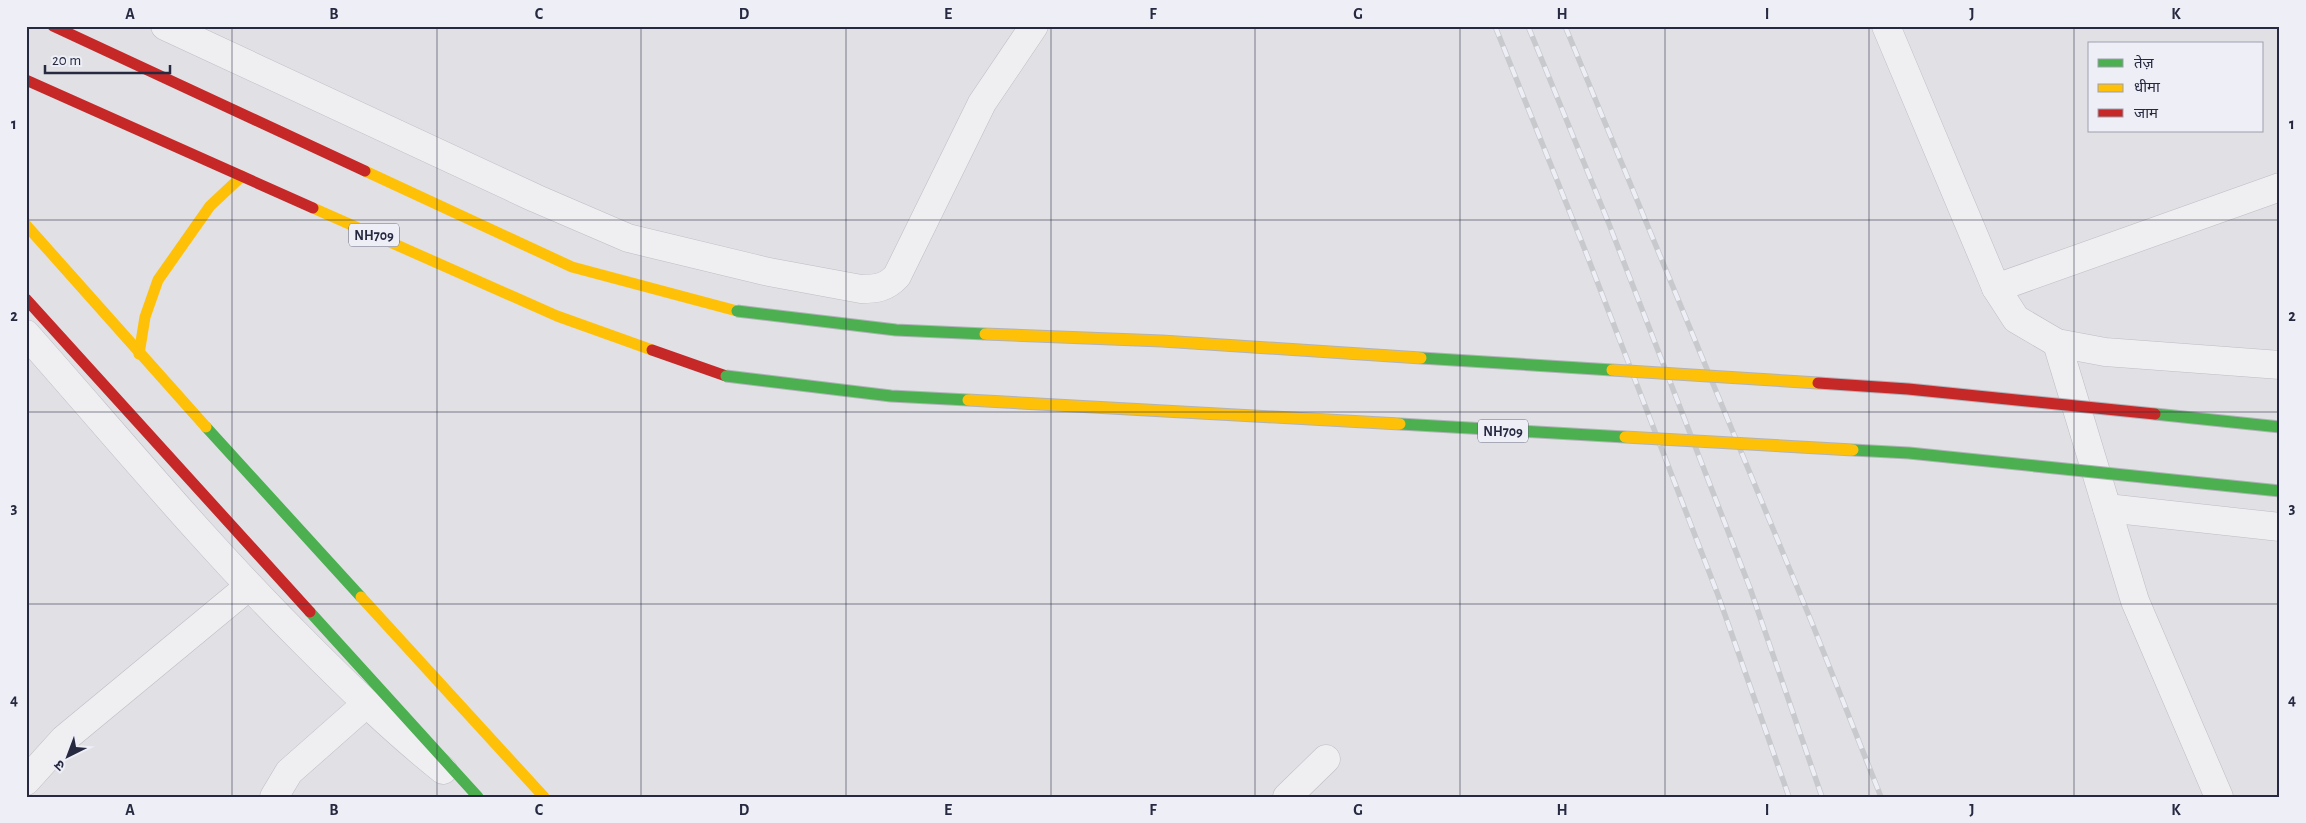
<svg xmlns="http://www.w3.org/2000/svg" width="2306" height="823" font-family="'Alegreya Sans','Noto Sans Devanagari',sans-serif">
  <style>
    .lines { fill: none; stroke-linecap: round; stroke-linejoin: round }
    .street-casing { stroke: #bdbdc3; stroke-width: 29 }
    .street { stroke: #efeff2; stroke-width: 28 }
    .fast { stroke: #4caf50; stroke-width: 11 }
    .slow { stroke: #ffc107; stroke-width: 11 }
    .jam { stroke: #c62828; stroke-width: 11 }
    .rail-casing { stroke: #c8c9cd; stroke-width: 5.5 }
    .rail { stroke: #edeef6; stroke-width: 4; stroke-dasharray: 11; stroke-linecap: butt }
    .fast-bridge-casing { stroke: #b2b3ba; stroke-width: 13; stroke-linecap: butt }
    .slow-bridge-casing { stroke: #b2b3ba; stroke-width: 13; stroke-linecap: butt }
    .jam-bridge-casing { stroke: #b2b3ba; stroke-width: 13; stroke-linecap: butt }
    .fast-bridge { stroke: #4caf50; stroke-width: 11 }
    .slow-bridge { stroke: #ffc107; stroke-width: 11 }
    .jam-bridge { stroke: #c62828; stroke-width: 11 }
    .grid { fill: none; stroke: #262940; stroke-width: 1; stroke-opacity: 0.55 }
    .labels { text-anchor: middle; stroke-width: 4; stroke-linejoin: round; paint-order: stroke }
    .shield { fill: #edeef6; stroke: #626477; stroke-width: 1 }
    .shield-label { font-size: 14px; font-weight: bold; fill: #262940 }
    .neatline { fill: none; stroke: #262940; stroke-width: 2 }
    .grid-label { font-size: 16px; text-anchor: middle; font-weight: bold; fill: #262940 }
  </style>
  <rect width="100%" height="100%" fill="#e0e0e5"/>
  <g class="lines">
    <g class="street-casing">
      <g id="street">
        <path d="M 165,26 L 535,198 L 628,238 L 769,272 L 861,289 C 876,289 886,288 897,276 L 982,103 L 1034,26"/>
        <polyline points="1886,26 1996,288 2016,319 2057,343 2105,352 2280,365"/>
        <polyline points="1996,288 2280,187"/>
        <path d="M 26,334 C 118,438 207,546 306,644 C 350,688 394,731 443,770"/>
        <polyline points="2057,343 2135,601 2219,797"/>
        <polyline points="2107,508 2280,527"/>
        <polyline points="26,781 64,739 248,587"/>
        <polyline points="274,797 289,772 366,704"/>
        <polyline points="1287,797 1326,759"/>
      </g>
    </g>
    <use href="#street" class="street"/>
    <g class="fast">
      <polyline points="206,427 361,597"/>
      <polyline points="310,612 478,797"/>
    </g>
    <g class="slow">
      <polyline points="365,171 572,267 737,311"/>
      <polyline points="313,208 557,316 652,350"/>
      <polyline points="26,225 206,427"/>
      <polyline points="139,354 145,317 158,280 210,206 242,176"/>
      <polyline points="361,597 544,797"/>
    </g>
    <g class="jam">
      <polyline points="53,26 365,171"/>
      <polyline points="26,80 313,208"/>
      <polyline points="26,299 310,612"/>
      <polyline points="652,350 726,376"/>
    </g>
    <g class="rail-casing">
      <g id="rail">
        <polyline points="1495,26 1585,250 1718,595 1789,797"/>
        <polyline points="1528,26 1609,224 1750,588 1822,797"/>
        <polyline points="1565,26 1812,623 1881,797"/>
      </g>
    </g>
    <use href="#rail" class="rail"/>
    <g class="fast-bridge-casing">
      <g id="fast-bridge">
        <polyline points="737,311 896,330 985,334"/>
        <polyline points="1421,358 1612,370"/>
        <polyline points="726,376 891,396 968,400"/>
        <polyline points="2155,414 2280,427"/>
        <polyline points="1400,424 1625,437"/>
        <polyline points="1853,450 1909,453 2280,491"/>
      </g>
    </g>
    <g class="slow-bridge-casing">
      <g id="slow-bridge">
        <polyline points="985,334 1162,341 1421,358"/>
        <polyline points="1612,370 1818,383"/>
        <polyline points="968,400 1400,424"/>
        <polyline points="1625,437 1853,450"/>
      </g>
    </g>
    <g class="jam-bridge-casing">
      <polyline id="jam-bridge" points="1818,383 1908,389 2155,414"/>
    </g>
    <use href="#fast-bridge" class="fast-bridge"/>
    <use href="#slow-bridge" class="slow-bridge"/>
    <use href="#jam-bridge" class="jam-bridge"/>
  </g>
  <path class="grid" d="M 232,26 L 232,797M 437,26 L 437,797M 641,26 L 641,797M 846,26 L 846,797M 1051,26 L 1051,797M 1255,26 L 1255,797M 1460,26 L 1460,797M 1665,26 L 1665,797M 1869,26 L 1869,797M 2074,26 L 2074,797M 26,220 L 2280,220M 26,412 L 2280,412M 26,604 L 2280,604"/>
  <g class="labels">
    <g class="shield">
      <rect x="349" y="223.5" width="50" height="23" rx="4"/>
      <rect x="1478" y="419.5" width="50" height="23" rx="4"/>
    </g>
    <g class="shield-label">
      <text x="374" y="240">NH709</text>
      <text x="1503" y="436">NH709</text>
    </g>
  </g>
  <rect width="2306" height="823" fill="none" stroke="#edeef6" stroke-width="55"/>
  <rect x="2088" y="42" width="175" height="90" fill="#edeef6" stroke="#9d9fad"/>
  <rect x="2098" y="59" width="25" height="8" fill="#4caf50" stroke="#9d9fad"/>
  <text x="2134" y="68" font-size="15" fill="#262940">तेज़</text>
  <rect x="2098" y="84" width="25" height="8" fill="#ffc107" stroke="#9d9fad"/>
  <text x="2134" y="92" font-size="15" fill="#262940">धीमा</text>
  <rect x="2098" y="109" width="25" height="8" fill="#c62828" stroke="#9d9fad"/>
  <text x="2134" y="118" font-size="15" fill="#262940">जाम</text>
  <g transform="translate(68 756) rotate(222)" stroke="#edeef6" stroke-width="4" paint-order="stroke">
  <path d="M0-4L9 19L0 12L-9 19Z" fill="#262940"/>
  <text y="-8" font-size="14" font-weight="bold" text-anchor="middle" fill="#262940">उ</text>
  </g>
  <path d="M45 65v8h125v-8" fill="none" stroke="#262940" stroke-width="2.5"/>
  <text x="52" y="65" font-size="15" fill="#262940" stroke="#edeef6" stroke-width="4" paint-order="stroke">20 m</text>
  <rect x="28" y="28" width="2250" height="768" class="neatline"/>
  <g class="grid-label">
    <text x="130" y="19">A</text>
    <text x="334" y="19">B</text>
    <text x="539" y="19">C</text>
    <text x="744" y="19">D</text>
    <text x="948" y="19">E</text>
    <text x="1153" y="19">F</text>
    <text x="1358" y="19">G</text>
    <text x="1562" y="19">H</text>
    <text x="1767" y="19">I</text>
    <text x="1972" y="19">J</text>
    <text x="2176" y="19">K</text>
    <text x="14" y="129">1</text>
    <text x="2292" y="129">1</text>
    <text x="14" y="321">2</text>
    <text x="2292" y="321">2</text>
    <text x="14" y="513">3</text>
    <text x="2292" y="513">3</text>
    <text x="14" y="705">4</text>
    <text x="2292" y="705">4</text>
    <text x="130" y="815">A</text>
    <text x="334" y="815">B</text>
    <text x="539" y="815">C</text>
    <text x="744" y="815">D</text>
    <text x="948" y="815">E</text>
    <text x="1153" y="815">F</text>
    <text x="1358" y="815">G</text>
    <text x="1562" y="815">H</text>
    <text x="1767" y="815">I</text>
    <text x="1972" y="815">J</text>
    <text x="2176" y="815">K</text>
  </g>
</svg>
